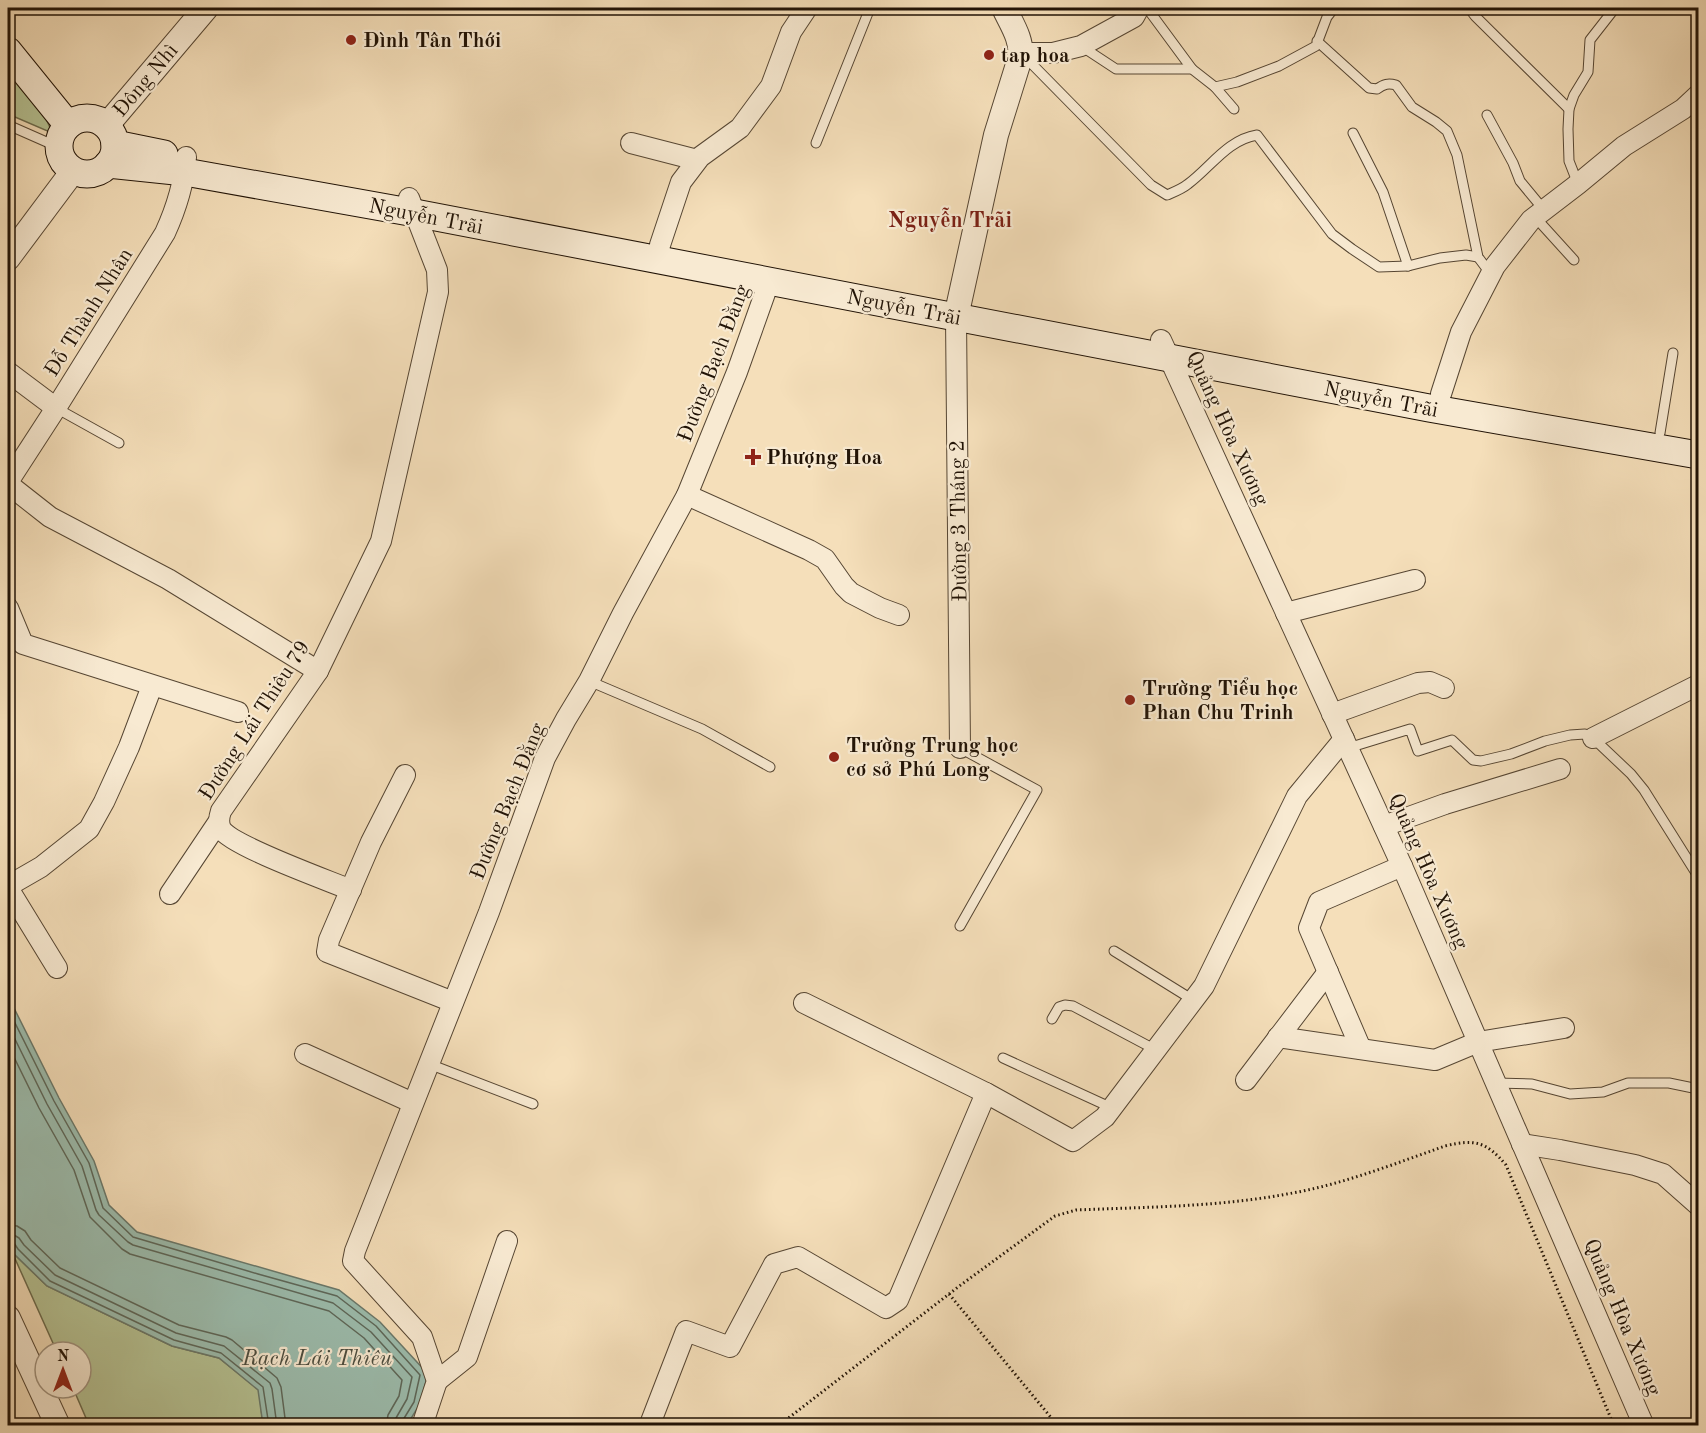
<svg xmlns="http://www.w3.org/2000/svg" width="1706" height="1433" font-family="'Old Standard TT',serif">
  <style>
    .green { fill: #b6c394; stroke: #6c6b4d; stroke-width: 1.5 }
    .water { fill: #9cbdae; stroke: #6b796b; stroke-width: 1.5 }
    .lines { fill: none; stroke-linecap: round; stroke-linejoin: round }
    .shore { stroke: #5e685a; stroke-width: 1.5 }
    .service-casing { stroke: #564633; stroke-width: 11 }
    .minor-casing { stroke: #564633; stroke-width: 22 }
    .tertiary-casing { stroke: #564633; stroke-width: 26 }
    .secondary-casing { stroke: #211306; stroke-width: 29 }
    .path { stroke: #211306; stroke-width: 3; stroke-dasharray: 1.5 3; stroke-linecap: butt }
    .service { stroke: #f8ead2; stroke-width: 9 }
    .minor { stroke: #f8ead2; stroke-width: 20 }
    .tertiary { stroke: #f8ead2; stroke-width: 24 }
    .secondary { stroke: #f8ead2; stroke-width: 27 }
    .poi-dot { fill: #8f2418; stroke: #f8ead2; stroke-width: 2 }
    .labels { text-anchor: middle; stroke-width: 4.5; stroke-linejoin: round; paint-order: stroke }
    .poi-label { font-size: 21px; font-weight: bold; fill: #211306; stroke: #f8ead2; text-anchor: start }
    .street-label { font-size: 21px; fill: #211306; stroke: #f8ead2 }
    .neighbourhood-label { font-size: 22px; font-weight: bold; fill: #7a1f14; stroke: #f8ead2 }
    .water-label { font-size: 22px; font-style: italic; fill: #4c4e41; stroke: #f8ead2 }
  </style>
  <rect width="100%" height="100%" fill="#f5dfba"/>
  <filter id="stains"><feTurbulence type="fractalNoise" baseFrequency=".00333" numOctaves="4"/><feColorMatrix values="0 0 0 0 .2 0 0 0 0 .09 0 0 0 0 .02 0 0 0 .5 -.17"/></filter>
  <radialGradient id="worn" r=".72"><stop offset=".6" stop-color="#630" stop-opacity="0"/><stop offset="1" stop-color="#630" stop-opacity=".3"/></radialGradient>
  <g class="green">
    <path d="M 8,67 C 24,88 44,108 52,133 L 8,114 Z"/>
    <polygon points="12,1252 47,1286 172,1346 219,1358 259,1390 263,1425 89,1425 73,1388 81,1388 81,1352 57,1352"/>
  </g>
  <polygon class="water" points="8,996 59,1098 94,1161 109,1205 137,1232 339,1290 380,1322 428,1374 420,1404 407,1425 263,1425 258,1390 219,1358 172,1346 47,1286 12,1252 8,1242"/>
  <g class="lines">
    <g class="shore">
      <polyline points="8,1009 54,1101 89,1163 103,1208 133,1237 258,1274 337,1296 376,1326 420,1375 414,1402 403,1420 403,1426"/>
      <polyline points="8,1025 47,1104 82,1166 96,1210 99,1215 128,1242 133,1245 333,1303 371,1332 412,1377 407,1399 396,1418 395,1426"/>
      <polyline points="8,1045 39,1108 74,1170 90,1217 122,1249 130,1254 329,1311 364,1338 402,1380 399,1396 388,1415 386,1426"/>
      <polyline points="8,1225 17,1226 25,1231 31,1240 60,1268 179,1325 226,1337 232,1340 277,1378 281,1387 286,1426"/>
      <polyline points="8,1234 14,1235 19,1238 24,1245 55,1275 176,1333 224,1346 270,1383 272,1389 277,1426"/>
      <polyline points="8,1241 14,1243 18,1249 50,1281 174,1340 221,1353 263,1387 269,1426"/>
    </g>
    <g class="service-casing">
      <g id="service">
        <polyline points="1147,8 1192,69"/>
        <polyline points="1469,8 1475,16 1569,109"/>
        <path d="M 1317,41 L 1369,88 L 1377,89 C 1384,84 1388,83 1396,85 L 1412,107 L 1436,122 L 1447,131 L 1457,155 L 1478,257 L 1490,273"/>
        <polyline points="1081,46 1116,69 1192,69 1215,87 1237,82 1279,66 1316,46 1327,17 1334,8"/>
        <path d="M 1024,56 L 1151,185 L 1167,195 C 1174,192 1182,189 1188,184 C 1211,167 1227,140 1257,135 L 1332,234 L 1352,249 L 1379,267 L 1408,266 L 1440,258 L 1466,255 L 1478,257"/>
        <polyline points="1215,87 1234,109"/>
        <polyline points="1487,115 1513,163 1520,181 1544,210"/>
        <polyline points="8,125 58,147"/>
        <polyline points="1353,133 1383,192 1408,266"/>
        <polyline points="816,143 870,8"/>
        <polyline points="1578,184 1569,161 1568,129 1569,109 1574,95 1588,72 1590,40 1615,8"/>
        <polyline points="1535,217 1574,260"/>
        <polyline points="56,408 119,443"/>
        <polyline points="1660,433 1673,353"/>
        <polyline points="589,681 702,729 770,767"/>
        <polyline points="960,748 1037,790 960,926"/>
        <polyline points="1348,748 1410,729 1418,751 1452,740 1473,760 1481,761 1511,754 1545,741 1570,735 1585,734 1593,738 1631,774 1644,790 1698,876"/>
        <polyline points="1114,951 1193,1000"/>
        <polyline points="1052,1019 1059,1007 1065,1005 1073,1006 1156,1050"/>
        <polyline points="1003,1058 1112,1108"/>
        <polyline points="429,1064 533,1104"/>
        <polyline points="1496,1083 1532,1084 1570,1094 1603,1092 1628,1083 1669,1083 1698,1089"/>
      </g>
    </g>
    <g class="minor-casing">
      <g id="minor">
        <polyline points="1021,53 1053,53 1081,46 1134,17 1139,8"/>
        <polyline points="631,143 697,160"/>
        <polyline points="658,261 660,245 681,182 700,157 740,128 771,86 791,32 807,8"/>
        <polyline points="956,317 960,748"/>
        <polyline points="1161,340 1402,866 1644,1426"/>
        <polyline points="8,372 56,408"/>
        <polyline points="1441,394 1461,332 1495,266 1531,220 1578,184 1624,146 1683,109 1698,95"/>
        <path d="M 8,482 L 56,408 L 165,233 C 176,209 184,184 186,157"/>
        <polyline points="8,484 50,517 168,579 318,671"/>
        <polyline points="687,495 809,550 825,559 844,586 851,593 880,608 899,615"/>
        <polyline points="8,608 23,644 238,712"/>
        <polyline points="1286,613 1415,580"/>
        <polyline points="1332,714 1418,683 1430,682 1444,688"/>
        <polyline points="1593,738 1698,685"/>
        <polyline points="405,775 371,842 329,940 327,952 453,1002"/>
        <polyline points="1384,826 1445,804 1560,769"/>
        <polyline points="8,886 41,867 89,829 104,802 129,747 152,686"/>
        <polyline points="8,888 57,968"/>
        <path d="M 351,890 C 327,880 232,846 221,829 C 218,823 219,817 221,811 L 318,671 L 381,541 L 438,292 L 437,270 L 409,198"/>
        <polyline points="170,894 219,821"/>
        <polyline points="804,1003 986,1093 1073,1141 1105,1117 1204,986 1297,796 1344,739"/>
        <polyline points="1278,1037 1435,1060 1478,1042 1564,1028"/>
        <polyline points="1361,1049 1309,928 1319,902 1402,866"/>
        <polyline points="305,1054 413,1103"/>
        <polyline points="1246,1080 1328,972"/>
        <polyline points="1522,1144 1560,1150 1635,1165 1663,1174 1698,1205"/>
        <polyline points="437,1381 467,1357 507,1241"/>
        <polyline points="422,1426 437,1381 422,1337 353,1261 355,1251 489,912 545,758 566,719 589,681 623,613 687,495 737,372 769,282"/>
        <polyline points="648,1426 650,1424 686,1331 730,1347 774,1264 798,1257 886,1308 898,1300 986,1093"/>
      </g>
    </g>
    <g class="tertiary-casing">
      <g id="tertiary">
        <polyline points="107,125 206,8"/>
        <polyline points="8,258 73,171"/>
        <path d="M 956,317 L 996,135 L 1020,58 C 1023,40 1011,23 1004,8"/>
        <polyline points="8,1318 58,1426"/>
      </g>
    </g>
    <g class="secondary-casing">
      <g id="secondary">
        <polyline points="8,51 68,125"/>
        <circle cx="87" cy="146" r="28"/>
        <polyline points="115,144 164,154"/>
        <polyline points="108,164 185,172 415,213 1429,408 1698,455"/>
      </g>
    </g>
    <g class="path">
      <polyline points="949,1294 1058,1426"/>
      <path d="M 778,1426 L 958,1287 L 1055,1216 L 1076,1210 C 1146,1207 1217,1207 1287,1194 C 1341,1185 1394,1164 1445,1146 C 1474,1139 1486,1141 1506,1165 L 1614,1426"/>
    </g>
    <use href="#service" class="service"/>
    <use href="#minor" class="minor"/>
    <use href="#tertiary" class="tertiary"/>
    <use href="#secondary" class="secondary"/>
  </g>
  <g class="poi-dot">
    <circle cx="351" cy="40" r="6"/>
    <circle cx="989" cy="55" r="6"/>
    <path d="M750 448h6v6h6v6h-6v6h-6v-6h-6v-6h6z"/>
    <circle cx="1130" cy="700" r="6"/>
    <circle cx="834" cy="757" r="6"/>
  </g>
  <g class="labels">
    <g class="poi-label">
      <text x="363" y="47">Đình Tân Thới</text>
      <text x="1001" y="62">tap hoa</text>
      <text x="766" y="464">Phượng Hoa</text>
      <text x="1142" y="695">Trường Tiểu học<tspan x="1142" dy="24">Phan Chu Trinh</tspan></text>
      <text x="846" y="752">Trường Trung học<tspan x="846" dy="24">cơ sở Phú Long</tspan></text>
    </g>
    <g class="street-label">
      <text transform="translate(145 80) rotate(-50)" y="7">Đông Nhì</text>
      <text transform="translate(426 216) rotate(11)" y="7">Nguyễn Trãi</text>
      <text transform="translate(904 307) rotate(11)" y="7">Nguyễn Trãi</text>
      <text transform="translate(88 312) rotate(-58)" y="7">Đỗ Thành Nhân</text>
      <text transform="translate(713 363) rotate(-69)" y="7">Đường Bạch Đằng</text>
      <text transform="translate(1381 399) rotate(11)" y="7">Nguyễn Trãi</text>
      <text transform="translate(1228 428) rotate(65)" y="7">Quảng Hòa Xương</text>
      <text transform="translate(958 521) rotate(-91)" y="7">Đường 3 Tháng 2</text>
      <text transform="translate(254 720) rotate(-57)" y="7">Đường Lái Thiêu 79</text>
      <text transform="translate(507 801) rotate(-68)" y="7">Đường Bạch Đằng</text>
      <text transform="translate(1429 871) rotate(66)" y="7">Quảng Hòa Xương</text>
      <text transform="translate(1623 1317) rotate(67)" y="7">Quảng Hòa Xương</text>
    </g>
    <g class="neighbourhood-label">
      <text x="950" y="227">Nguyễn Trãi</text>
    </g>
    <g class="water-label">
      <text x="317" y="1365">Rạch Lái Thiêu</text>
    </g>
  </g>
  <rect width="1706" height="1433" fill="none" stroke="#f5dfba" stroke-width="30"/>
  <rect x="9" y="9" width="1688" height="1415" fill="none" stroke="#211306" stroke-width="3"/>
  <rect x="15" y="15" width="1676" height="1403" fill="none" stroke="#211306" stroke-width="1.5"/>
  <g transform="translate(63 1370)"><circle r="28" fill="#f8ead2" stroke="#a29480" stroke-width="1.5"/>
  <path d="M0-4.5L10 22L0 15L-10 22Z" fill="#8f2418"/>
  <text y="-9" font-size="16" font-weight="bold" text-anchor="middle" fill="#211306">N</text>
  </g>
  <rect width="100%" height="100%" filter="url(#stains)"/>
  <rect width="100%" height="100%" fill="url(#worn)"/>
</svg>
